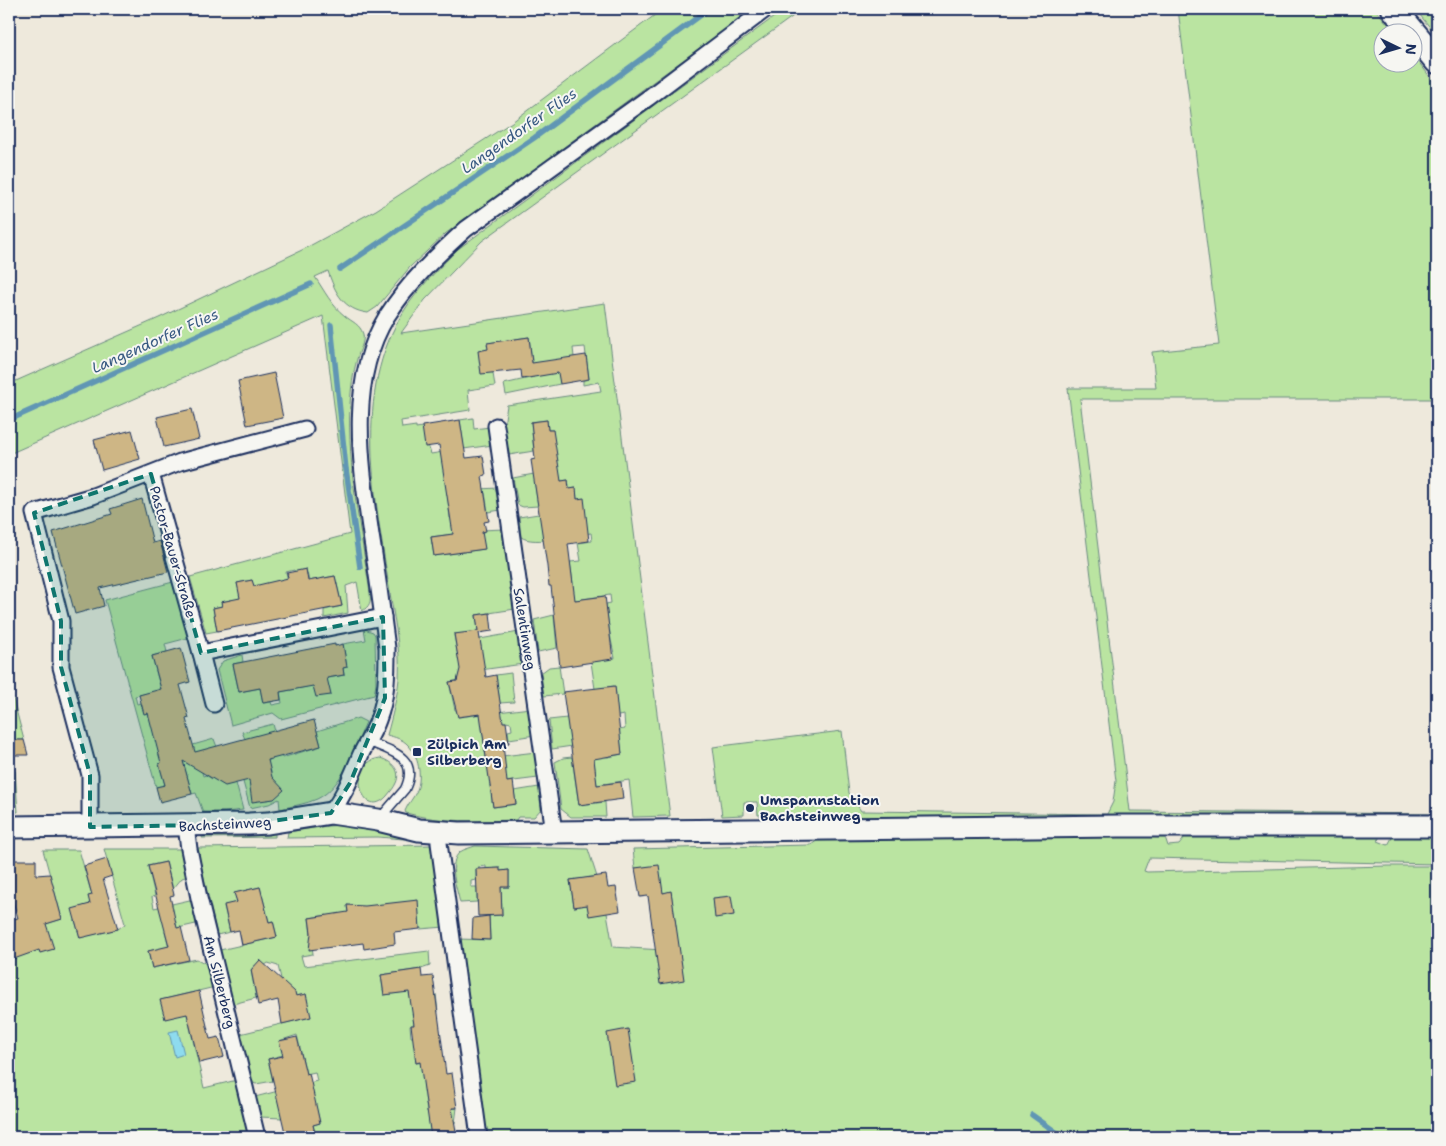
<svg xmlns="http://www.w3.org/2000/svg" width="1446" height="1146" font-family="'Shantell Sans',sans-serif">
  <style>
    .green { fill: #bae4a1; stroke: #6a8a80 }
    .water { fill: #8edbee; stroke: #6096b4 }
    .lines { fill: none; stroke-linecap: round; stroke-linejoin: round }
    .stream { stroke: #6096b4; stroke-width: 5.5 }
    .building { fill: #ceb685; stroke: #1b2f5e }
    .lane-casing { stroke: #1b2f5e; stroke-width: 11 }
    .street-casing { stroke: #1b2f5e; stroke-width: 19 }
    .secondary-casing { stroke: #1b2f5e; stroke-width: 25 }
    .primary-casing { stroke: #1b2f5e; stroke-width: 28 }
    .lane { stroke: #f6f6f2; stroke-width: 8 }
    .street { stroke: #f6f6f2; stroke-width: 15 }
    .secondary { stroke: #f6f6f2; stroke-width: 21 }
    .primary { stroke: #f6f6f2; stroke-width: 24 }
    .marked { fill: #0f766e; fill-opacity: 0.2; stroke: #0f766e; stroke-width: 4; stroke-dasharray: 10 6; stroke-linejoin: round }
    .poi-dot { fill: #1b2f5e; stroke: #f6f6f2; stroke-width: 2 }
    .labels { text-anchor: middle; stroke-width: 4; stroke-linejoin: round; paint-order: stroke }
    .street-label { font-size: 14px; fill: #1b2f5e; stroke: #f6f6f2 }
    .poi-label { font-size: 14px; font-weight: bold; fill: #1b2f5e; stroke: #f6f6f2; text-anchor: start }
    .water-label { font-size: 15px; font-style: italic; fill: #385a82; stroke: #f6f6f2 }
  </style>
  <rect width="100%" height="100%" fill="#eee9dc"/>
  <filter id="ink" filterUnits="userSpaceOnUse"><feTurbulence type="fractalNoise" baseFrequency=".02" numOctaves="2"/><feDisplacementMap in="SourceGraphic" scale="10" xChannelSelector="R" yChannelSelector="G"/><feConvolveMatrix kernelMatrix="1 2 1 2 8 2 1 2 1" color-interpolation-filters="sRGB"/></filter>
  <g filter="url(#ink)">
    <g class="green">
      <path d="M 663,9 L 753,9 L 445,234 L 410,267 L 377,307 L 368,313 C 344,310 335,293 328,271 L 315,277 C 324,290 331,305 345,316 C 352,322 360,324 363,334 C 365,342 359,351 357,359 C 353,373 351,389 350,404 C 347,468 361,530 370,593 C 371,602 370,606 362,611 L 357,582 L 346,586 L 348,613 L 324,618 L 324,610 L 342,606 L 335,576 L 309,581 L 306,569 L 295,572 L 294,570 L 286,572 L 288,581 L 257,601 L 252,580 L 237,583 L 242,602 L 231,600 L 221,602 L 222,606 L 213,608 L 217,631 L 206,633 L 190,577 L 350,534 L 323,316 L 9,454 L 9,384 L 159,318 L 302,250 L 376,210 L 512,122 Z"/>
      <path d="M 785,9 L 803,9 L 482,241 L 425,300 L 401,333 L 605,303 L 670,816 L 633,817 L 629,780 L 597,785 L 593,755 L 608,757 L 622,754 L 620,739 L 552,749 L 549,720 L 567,718 L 570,737 L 625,729 L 624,715 L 589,721 L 616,694 L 614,686 L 595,689 L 591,662 L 615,658 L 611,640 L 606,607 L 606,604 L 611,603 L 610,595 L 569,601 L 573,583 L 570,562 L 581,561 L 578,543 L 592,541 L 591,533 C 575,535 534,546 521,537 L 519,517 L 584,507 L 577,500 L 576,488 L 569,489 L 568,480 L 535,485 L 538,506 L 523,507 L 518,505 L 513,478 L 539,473 L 553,430 L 548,430 L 547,420 L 531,422 L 534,451 L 509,455 L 504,426 L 507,405 L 601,391 L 599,382 L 583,385 L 583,380 L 589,379 L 585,347 L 573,348 L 574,357 L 560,384 L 506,395 L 504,384 L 534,377 L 529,337 L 488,343 L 495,386 L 468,390 L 470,410 L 401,421 L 402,428 L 416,426 L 416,428 L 422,427 L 431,454 L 443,452 L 450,518 L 472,515 L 469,532 L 431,537 L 434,556 L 484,549 L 481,530 L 504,529 L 515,609 L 476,615 L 478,631 L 454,635 L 458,657 L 482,658 L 480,639 L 519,632 L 523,664 L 459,673 L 461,680 L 449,682 L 455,710 L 457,710 L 458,717 L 530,708 L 535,735 L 509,739 L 508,731 L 512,730 L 511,723 L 506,722 L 482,726 L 486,758 L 536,752 L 538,778 L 490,784 L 493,807 L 516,804 L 514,791 L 539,787 L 541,809 L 534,817 L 518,817 L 516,820 C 479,821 442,823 406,813 L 405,811 C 408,803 414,798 417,790 C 422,777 419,756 408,745 C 403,739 394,737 387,735 C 392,716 397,698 399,679 C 401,647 393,613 388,581 C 374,489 351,385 410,302 C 424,283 441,266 458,249 Z"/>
      <polygon points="1178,9 1375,9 1395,32 1384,32 1384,62 1414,62 1414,56 1437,86 1437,399 1080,399 1130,811 1437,814 1437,818 788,821 788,815 758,815 757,802 744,802 744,815 722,816 713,747 842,731 849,793 861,811 1107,814 1113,802 1116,781 1068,388 1156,388 1152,352 1219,345"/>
      <polygon points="1415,9 1437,9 1437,36"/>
      <polygon points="473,418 474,429 490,427 493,445 456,450 463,441 460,420"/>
      <polygon points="498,488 501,510 488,512 485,493 479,489"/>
      <polygon points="173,582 188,638 165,644 167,652 152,656 161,690 135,696 137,704 141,703 144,713 156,710 186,747 214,739 217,747 197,752 203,776 206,775 212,779 216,772 232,768 243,810 225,812 203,812 196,793 192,794 182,758 159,764 165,785 156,787 105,600"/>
      <polygon points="554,615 557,648 538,652 534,620"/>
      <polygon points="364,629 373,632 375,635 376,684 374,695 281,719 273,713 231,725 217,670 223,661 242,655 243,662 233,664 239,692 260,688 263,703 271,702 272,705 282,703 280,692 306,687 324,679 344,675 343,668 347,667 343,644 366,640"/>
      <polygon points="559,666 563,694 544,696 541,673 549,667"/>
      <polygon points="511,673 514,702 500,703 496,675"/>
      <polygon points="9,683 24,740 10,740"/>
      <path d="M 358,718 L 366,722 C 355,747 343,787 317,799 C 306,804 292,806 280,809 L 279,799 L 269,804 L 250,808 L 242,778 L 271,759 L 245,739 L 242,732 L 273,724 L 282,758 L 321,746 L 317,731 Z"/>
      <polygon points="572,757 579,805 605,802 606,817 571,817 561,809 555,762 563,758"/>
      <path d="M 380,758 C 391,761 402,770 396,783 C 394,788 390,792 387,796 C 363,823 344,763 380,758 Z"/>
      <polygon points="9,771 15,771 18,812 9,812"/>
      <path d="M 343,825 C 371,829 399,836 427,839 L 430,841 L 378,837 L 287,838 L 288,832 L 327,826 Z"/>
      <polygon points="275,833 275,837 202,838 204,834"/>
      <path d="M 1184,833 L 1381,833 L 1378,841 L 1388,845 L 1394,834 L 1437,835 L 1437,864 L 1149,858 L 1144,871 L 1147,872 L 1388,866 L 1437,866 L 1437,1137 L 485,1137 L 458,939 L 490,940 L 489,916 L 502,915 L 501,887 L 509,887 L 509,870 L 500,871 L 499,868 L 486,869 L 486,866 L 478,867 L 479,869 L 476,869 L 476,880 L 471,881 L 471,887 L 477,887 L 477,902 L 460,903 C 457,889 447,863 460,852 C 464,849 470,848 475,846 L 588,849 L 597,877 L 570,880 L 574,907 L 587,905 L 607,913 L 613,947 L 679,951 L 671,892 L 663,893 L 635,868 L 633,849 L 811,845 L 822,837 L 1164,834 L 1168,846 L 1179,845 L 1183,840 Z"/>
      <polygon points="434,845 445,927 420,929 417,900 385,933 358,906 347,905 349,923 329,927 327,915 309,918 313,954 301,956 304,966 429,951 430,966 421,969 381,975 384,995 424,989 425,996 436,994 438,1012 413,1016 414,1025 410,1026 411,1037 416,1037 416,1063 426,1062 424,1087 427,1112 457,1108 455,1123 433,1126 433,1133 425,1135 425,1137 316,1137 313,1125 320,1123 316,1107 282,1118 260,1117 255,1097 317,1081 315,1072 306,1074 297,1035 279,1041 283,1055 268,1059 273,1081 256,1084 251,1082 240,1034 310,1017 306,994 296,996 291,989 283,987 278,966 268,963 264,966 254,966 251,970 256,998 233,1004 220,950 277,937 273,921 269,922 260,887 235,893 237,902 224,906 230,932 217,935 197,848"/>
      <polygon points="104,849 182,849 189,876 182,878 173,889 166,862 148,866 155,896 152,897 154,908 194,899 200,923 165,931 169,947 148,951 152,968 197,959 210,966 215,987 161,1000 187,1014 204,1088 237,1080 251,1137 9,1137 9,938 19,936 32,928 62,919 43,850 79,850 92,895 90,904 82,917 75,920 80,937 118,929 125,924"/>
    </g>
    <polygon class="water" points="178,1030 184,1054 175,1057 169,1032"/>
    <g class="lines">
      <g class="stream">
        <polyline points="340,269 534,138 709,9"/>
        <polyline points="331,325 346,469 360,567"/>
        <polyline points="9,420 311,284"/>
        <polyline points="1032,1115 1063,1137"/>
      </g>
    </g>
    <g class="building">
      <polygon points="529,337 532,363 586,355 589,379 560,384 558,373 522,379 521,370 481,374 478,351 488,349 487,343"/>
      <polygon points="274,373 283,418 247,425 238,381"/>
      <polygon points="192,409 199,439 164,447 157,417"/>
      <polygon points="460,420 466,458 483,456 486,475 482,476 489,521 484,522 486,531 482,532 485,549 434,556 431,537 453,534 439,445 425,447 422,426"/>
      <polygon points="547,420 548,430 553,430 561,481 568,480 569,489 576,488 577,499 584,498 589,541 568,544 575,600 605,596 613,659 560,667 551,586 549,586 547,566 531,460 535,459 531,422"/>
      <polygon points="132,430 140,459 102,470 94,440"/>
      <polygon points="142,499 153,543 160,541 168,572 100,588 104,606 75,614 53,532 112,514 110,509"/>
      <polygon points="306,569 308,581 335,576 342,606 217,631 213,608 222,606 221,602 240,598 237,583 252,580 254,586 288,578 287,573"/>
      <polygon points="490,613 492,631 479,633 486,677 496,675 503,722 506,722 509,743 503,744 507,782 513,781 516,804 493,807 480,714 458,717 449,682 457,681 460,669 454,634 478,631 476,615"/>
      <polygon points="335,644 335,646 343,644 347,667 343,668 344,675 327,678 331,695 316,697 313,686 280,692 281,700 263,703 260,688 239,692 233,664"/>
      <polygon points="181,648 190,682 180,685 189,718 186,719 195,752 314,720 321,746 268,760 272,777 284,790 274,799 252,802 249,780 225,786 183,761 192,794 160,802 156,787 165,785 159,764 161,763 148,713 144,714 139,695 161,689 152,656"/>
      <polygon points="615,686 622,754 594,759 597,785 621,782 623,799 579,805 563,692"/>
      <polygon points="9,740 24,740 28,755 9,755"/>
      <polygon points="107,859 112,876 103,879 118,929 80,938 72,909 90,904 88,896 92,895 84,866"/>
      <polygon points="9,860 36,860 36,875 50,874 62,919 46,924 54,949 40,953 39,950 14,959 9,940 9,920 18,918 9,888"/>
      <polygon points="166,862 174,895 170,896 177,928 181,927 189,960 152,968 148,951 169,946 148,866"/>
      <polygon points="659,865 663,893 671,891 684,980 660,984 648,896 640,897 635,868"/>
      <polygon points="500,868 500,871 509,870 509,887 501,887 502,915 478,916 476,869"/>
      <polygon points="606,875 608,888 616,887 620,911 589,916 587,905 574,907 570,880"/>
      <polygon points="260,887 269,922 273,921 277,937 242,945 239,930 230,932 224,905 237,902 234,893"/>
      <polygon points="731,896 734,915 715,918 713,898"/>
      <polygon points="418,900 420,929 394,932 395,944 364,949 363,943 309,950 311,933 309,918 348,912 347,905 365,906"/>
      <polygon points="489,916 490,940 472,939 473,918"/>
      <polygon points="260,960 295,992 296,996 306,994 311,1017 282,1024 278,1000 258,1005 251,970"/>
      <polygon points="421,969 422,977 433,976 446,1074 452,1073 457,1108 452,1108 457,1137 431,1137 420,1062 416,1063 411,1025 414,1025 409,992 384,995 381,975"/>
      <polygon points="199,991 210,1039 219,1037 224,1057 199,1063 187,1014 165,1019 160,1000"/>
      <polygon points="628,1029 636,1082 615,1085 607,1033"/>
      <polygon points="297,1037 306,1074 309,1073 320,1123 313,1125 316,1137 286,1137 268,1059 283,1056 279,1041"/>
    </g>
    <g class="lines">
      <g class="lane-casing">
        <path id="lane" d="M 367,741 C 391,751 420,757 405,789 L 380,818"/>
      </g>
      <g class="street-casing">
        <g id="street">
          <polyline points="496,426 554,832"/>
          <polyline points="151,474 201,653"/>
          <polyline points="214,704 201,653 383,617"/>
          <path d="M 331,813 C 345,794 352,775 361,754 C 366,743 374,732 378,720 C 387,697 387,672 387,648 C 382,610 377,572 371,535 C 361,464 347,381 387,316 C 408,283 437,255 466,229 L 648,98 L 766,9"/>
          <polyline points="186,826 189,849 199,898 257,1137"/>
          <polyline points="90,827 90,775 61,667 61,621 34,513 93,496 180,462 305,429"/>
          <polyline points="439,832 439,843 479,1137"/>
        </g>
      </g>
      <g class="secondary-casing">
        <polyline id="secondary" points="9,827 249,824 268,823 331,813 378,820 419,830 459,833 1119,826 1437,826"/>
      </g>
      <g class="primary-casing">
        <polyline id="primary" points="1394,9 1437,61"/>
      </g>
      <use href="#lane" class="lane"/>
      <use href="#street" class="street"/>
      <use href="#secondary" class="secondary"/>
      <use href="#primary" class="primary"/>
    </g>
  </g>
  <path class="marked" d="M 151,474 L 201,653 L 383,617 L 385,698 L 350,783 L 331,813 L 249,824 L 90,827 L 90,775 L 61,667 L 61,621 L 34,513 Z"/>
  <g class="poi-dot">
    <rect x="412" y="747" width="10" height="10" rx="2.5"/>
    <circle cx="750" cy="808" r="5"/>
  </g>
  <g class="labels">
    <g class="street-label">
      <text transform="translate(173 552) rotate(74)" y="5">Pastor-Bauer-Straße</text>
      <text transform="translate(525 629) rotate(81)" y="5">Salentinweg</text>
      <text transform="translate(225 824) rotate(-3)" y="5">Bachsteinweg</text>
      <text transform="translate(220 982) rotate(76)" y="5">Am Silberberg</text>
    </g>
    <g class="poi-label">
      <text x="427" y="749">Zülpich Am<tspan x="427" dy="16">Silberberg</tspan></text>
      <text x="760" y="805">Umspannstation<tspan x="760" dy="16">Bachsteinweg</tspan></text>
    </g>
    <g class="water-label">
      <text transform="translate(519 131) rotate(-35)" y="5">Langendorfer Flies</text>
      <text transform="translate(155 341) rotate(-24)" y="5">Langendorfer Flies</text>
    </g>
  </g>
  <rect width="1446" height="1146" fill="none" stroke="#f6f6f2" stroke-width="30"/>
  <rect x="15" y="15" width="1416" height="1116" fill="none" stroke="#1b2f5e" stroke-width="2" filter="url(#ink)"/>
  <g transform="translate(1398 48) rotate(95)"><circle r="24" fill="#f6f6f2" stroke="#9ea6b7"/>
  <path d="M0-4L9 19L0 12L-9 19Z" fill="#1b2f5e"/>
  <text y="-8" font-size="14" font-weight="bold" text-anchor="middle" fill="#1b2f5e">N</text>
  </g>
</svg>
